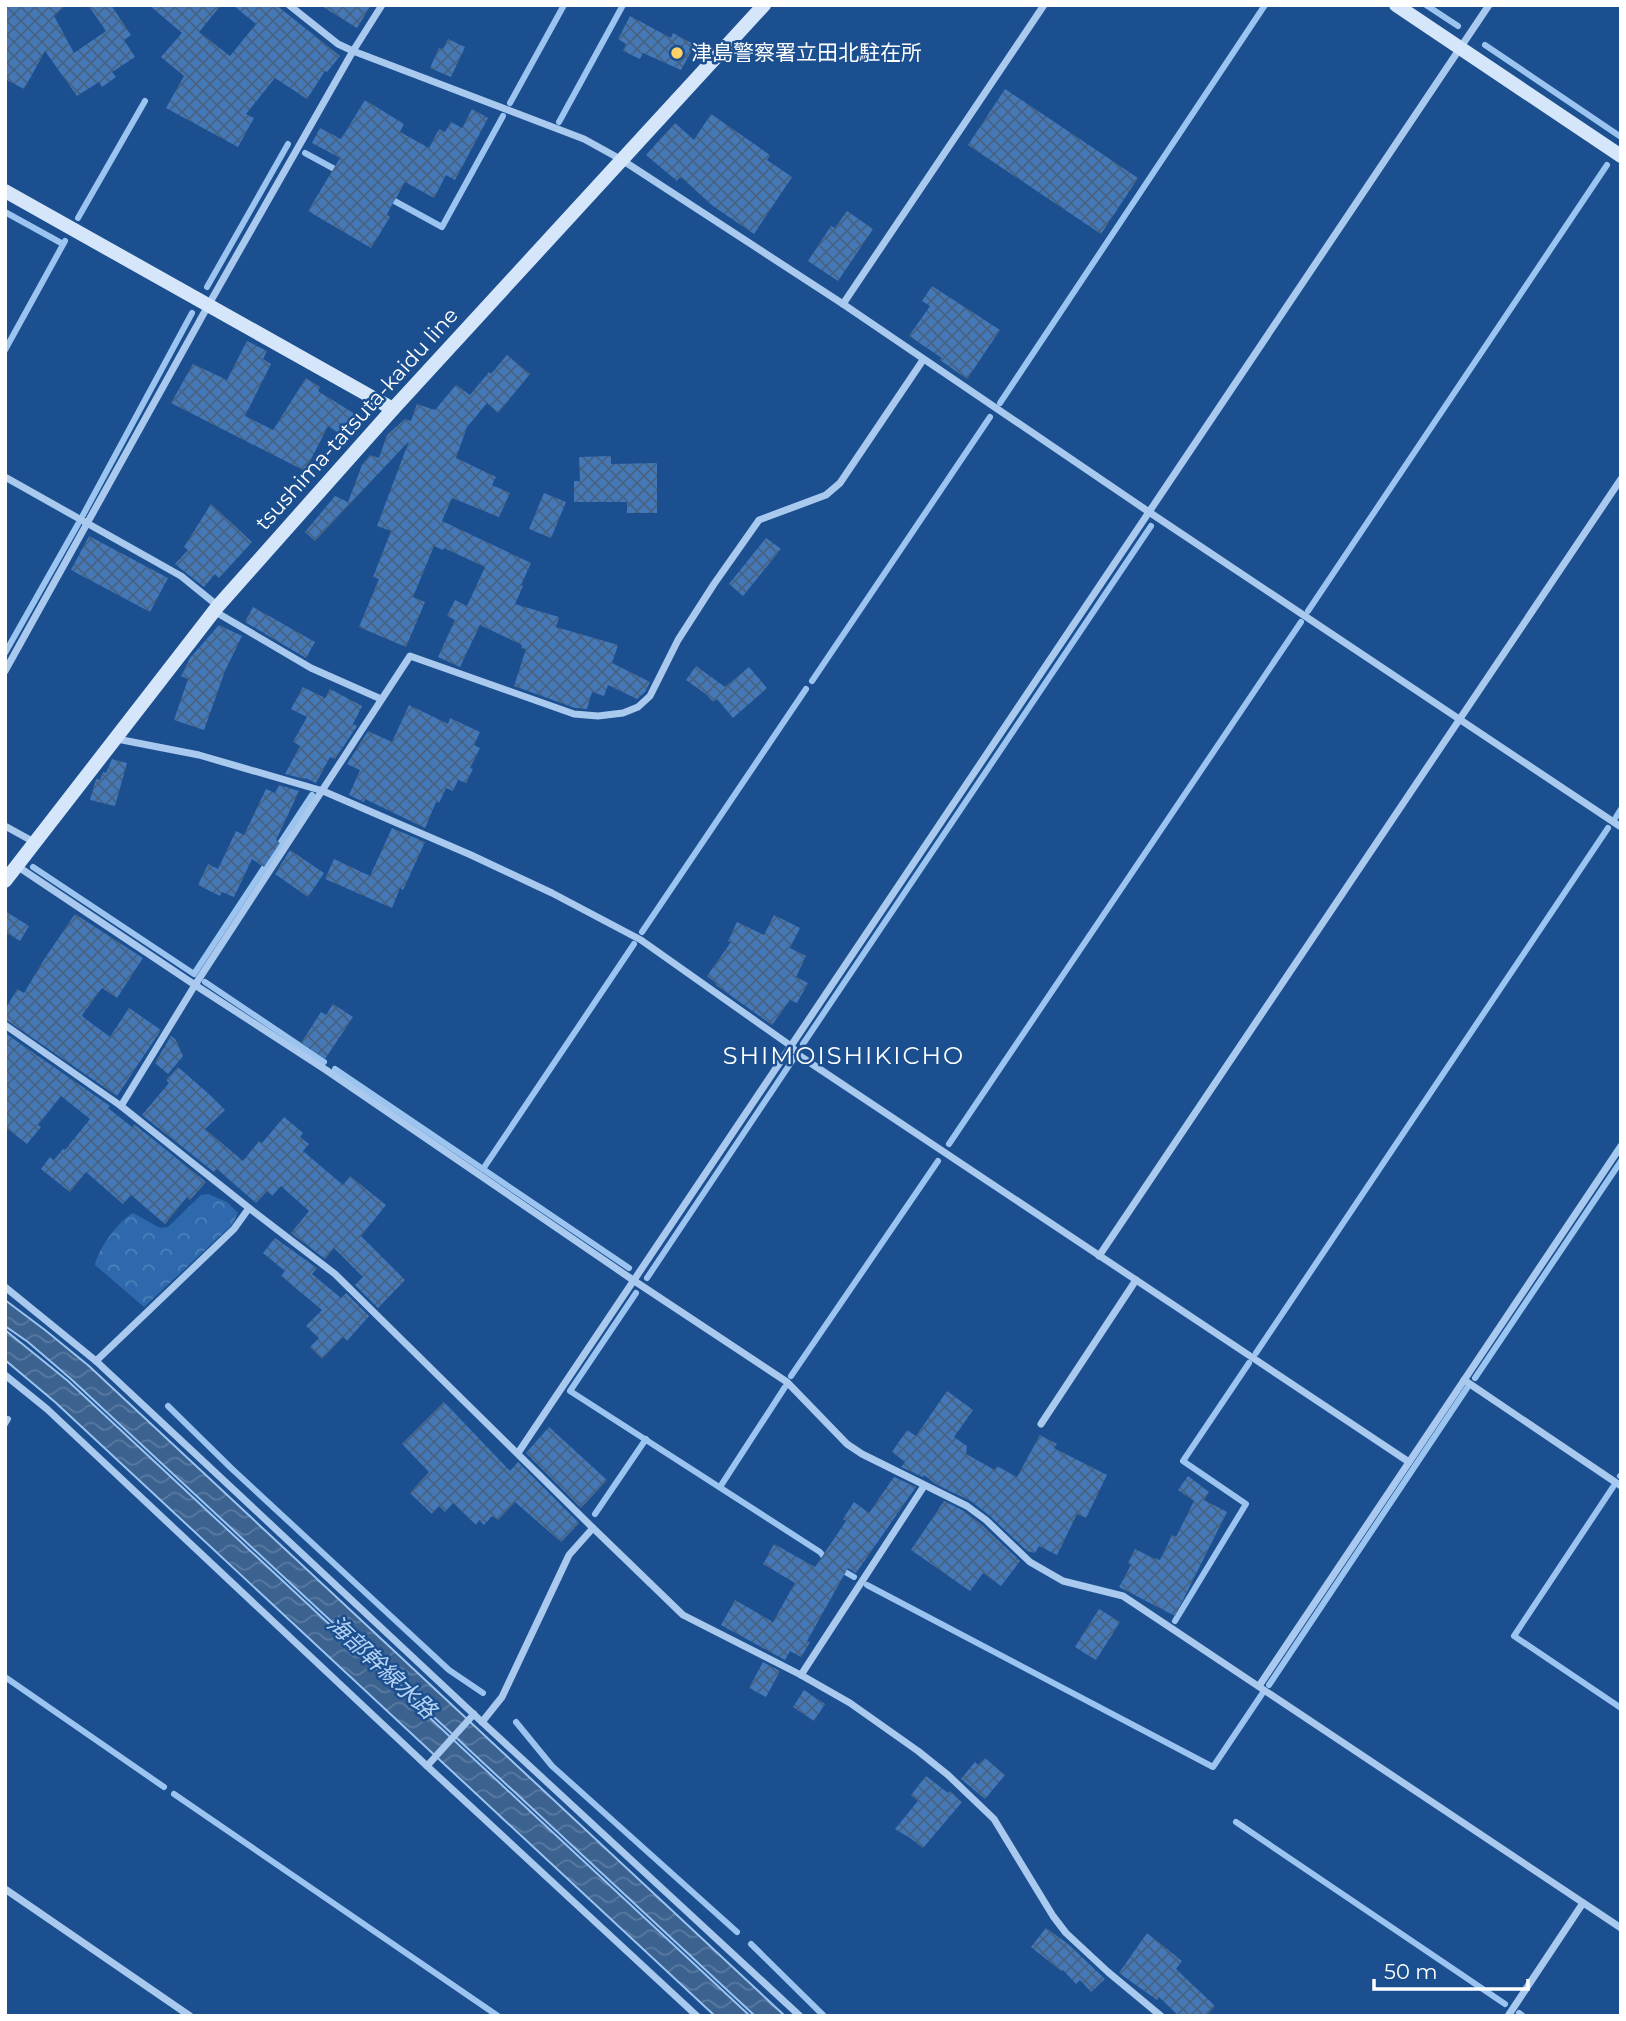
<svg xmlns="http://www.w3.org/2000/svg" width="1626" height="2021" font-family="Montserrat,'Noto Sans JP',sans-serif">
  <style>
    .forest { fill: url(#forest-crowns) }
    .water { fill: url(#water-waves); stroke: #9cc4f0; stroke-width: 2 }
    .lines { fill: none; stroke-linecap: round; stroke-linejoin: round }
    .stream { stroke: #9cc4f0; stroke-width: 6 }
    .building { fill: url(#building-cross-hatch) }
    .street { stroke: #a9c9ee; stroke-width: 7 }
    .secondary { stroke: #d6e6fa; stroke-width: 14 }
    .poi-dot { fill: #ffd166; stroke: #1b4f8f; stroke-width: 2.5 }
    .labels { text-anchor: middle; stroke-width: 5; stroke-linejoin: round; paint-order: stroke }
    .poi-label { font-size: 21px; fill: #fff; stroke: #1b4f8f; text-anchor: start }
    .street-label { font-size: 21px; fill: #fff; stroke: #1b4f8f }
    .water-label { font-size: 23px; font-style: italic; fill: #b5d3f5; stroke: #1b4f8f }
    .quarter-label { font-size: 24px; letter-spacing: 2px; fill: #fff; stroke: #1b4f8f }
  </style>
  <defs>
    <pattern id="forest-crowns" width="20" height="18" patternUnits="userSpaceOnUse" patternTransform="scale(1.75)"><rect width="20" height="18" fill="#2e69ad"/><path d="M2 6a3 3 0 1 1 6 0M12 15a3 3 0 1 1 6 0" fill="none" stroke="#4d80b9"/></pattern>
    <pattern id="water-waves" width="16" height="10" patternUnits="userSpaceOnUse" patternTransform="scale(1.75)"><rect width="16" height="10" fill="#3c6290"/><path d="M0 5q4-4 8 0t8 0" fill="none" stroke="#597aa1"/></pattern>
    <pattern id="building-cross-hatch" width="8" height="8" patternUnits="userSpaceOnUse" patternTransform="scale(1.75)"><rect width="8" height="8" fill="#4478b7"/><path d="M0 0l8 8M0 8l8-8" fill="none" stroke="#486282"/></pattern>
  </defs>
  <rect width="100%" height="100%" fill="#1b4f8f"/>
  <path class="forest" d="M 208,1194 L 227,1202 L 238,1213 L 233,1224 L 144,1307 L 95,1265 C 98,1249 119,1220 133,1213 L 160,1228 L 168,1227 L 201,1195 Z"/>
  <g class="water">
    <polygon points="5,1300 45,1330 89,1366 785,2016 755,2016 71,1379 28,1342 5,1326"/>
    <polygon points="5,1330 68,1381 750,2016 715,2016 55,1402 5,1360"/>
  </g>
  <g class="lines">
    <g class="stream">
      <polyline points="1426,5 1458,26"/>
      <polyline points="1485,45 1621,137"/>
      <polyline points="510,103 564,5"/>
      <polyline points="559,122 623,5"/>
      <polyline points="305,153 340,172"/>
      <polyline points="389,198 442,227 503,116"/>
      <polyline points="5,212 63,244"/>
      <polyline points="78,218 145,101"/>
      <polyline points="207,287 288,144"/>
      <polyline points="5,350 65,241"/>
      <polyline points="1000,403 1265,5"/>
      <polyline points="83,515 192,313"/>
      <polyline points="1308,611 1607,165"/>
      <polyline points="5,653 78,524"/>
      <polyline points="812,681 990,417"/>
      <polyline points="1616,817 1621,809"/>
      <polyline points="33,867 194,974 312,795"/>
      <polyline points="642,932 806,689"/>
      <polyline points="205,982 324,1062"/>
      <polyline points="803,1044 1151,526"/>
      <polyline points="335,1069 629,1268"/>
      <polyline points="949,1144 1301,622"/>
      <polyline points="483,1169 634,944"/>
      <polyline points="647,1278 794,1058"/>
      <polyline points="636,1293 570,1391 820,1552 828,1562"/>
      <polyline points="1256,1353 1608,828"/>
      <polyline points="791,1376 938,1161"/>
      <polyline points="1475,1378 1621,1161"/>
      <polyline points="168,1406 231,1468 449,1670 483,1693"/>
      <polyline points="5,1424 8,1419"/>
      <polyline points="1620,1476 1621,1475"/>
      <polyline points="720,1487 785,1387"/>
      <polyline points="1613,1487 1514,1636 1621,1708"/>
      <polyline points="595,1514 646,1439"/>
      <polyline points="840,1569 854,1577"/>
      <polyline points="867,1585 1213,1767 1262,1694"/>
      <polyline points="1175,1621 1246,1504 1183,1461 1249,1363"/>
      <polyline points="5,1677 164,1787"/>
      <polyline points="1269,1685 1467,1388"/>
      <polyline points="516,1722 552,1766 737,1932"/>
      <polyline points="174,1794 498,2016"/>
      <polyline points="1236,1822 1505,2004"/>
      <polyline points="751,1944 824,2016"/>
      <polyline points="1519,2013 1523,2016"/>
    </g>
  </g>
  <g class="building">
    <polygon points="5,5 66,5 54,16 74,53 106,31 88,5 111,5 131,35 124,40 135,57 112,72 116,77 102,87 99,82 77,96 45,51 24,89 5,79"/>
    <polygon points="149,5 221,5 199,32 230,56 256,24 233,5 276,5 340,56 327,72 325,71 307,99 275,78 246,114 254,118 238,147 166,108 184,76 161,57 182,33"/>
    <polygon points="320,5 371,5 357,28"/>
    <polygon points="630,16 671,38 673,33 695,45 681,70 643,53 640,59 623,51 626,44 618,39"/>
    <polygon points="448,39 465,47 451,77 430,68 439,48 443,49"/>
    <polygon points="1005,89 1138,178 1101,234 968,145"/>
    <polygon points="365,100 404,124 400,132 429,148 439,129 445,132 451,122 462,128 472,109 488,118 455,180 446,175 434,198 405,182 387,214 390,217 371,248 308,211 340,158 312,143 320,128 341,139"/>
    <polygon points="711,114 770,155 767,160 792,177 754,234 713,206 682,178 679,178 677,181 646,155 675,123 694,140"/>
    <polygon points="847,211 873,229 838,281 808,261 831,226 835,228"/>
    <polygon points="932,286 1000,330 967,379 940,360 942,358 909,336 930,306 922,301"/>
    <polygon points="247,341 267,351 263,359 271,364 245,416 273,430 306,378 320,387 318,391 358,416 345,437 328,426 305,471 171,403 193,364 227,380"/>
    <polygon points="507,355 530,374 498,413 487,403 467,427 456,458 496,477 492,485 510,493 499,517 452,498 442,521 531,563 521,585 523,586 515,604 559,617 556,627 618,645 612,663 650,682 645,692 637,699 608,685 604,696 592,692 587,709 575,708 514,686 526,649 521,648 522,645 480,625 460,667 438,657 455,620 447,616 455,600 467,606 485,567 444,548 443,550 434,546 413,597 425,602 406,647 359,627 379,579 373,577 391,531 377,526 409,441 315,541 305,532 335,496 348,502 362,465 370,455 379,458 387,435 405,419 411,421 417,404 435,410 456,385 470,395 489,372 491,374"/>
    <polygon points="611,456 611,464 657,463 657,513 627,513 627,502 574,502 574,481 580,481 579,457"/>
    <polygon points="544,493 566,502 551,538 529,529"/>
    <polygon points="211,504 252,542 219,578 215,574 204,587 175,564 188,550 184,547"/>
    <polygon points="89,536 168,578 150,612 71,570"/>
    <polygon points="766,538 781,549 743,596 729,584"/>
    <polygon points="253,607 315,642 306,658 245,622"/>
    <polygon points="219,625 242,636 225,671 204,730 174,720 188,679 181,676 190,658"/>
    <polygon points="696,666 725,687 749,667 767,688 733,718 717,699 713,702 707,695 686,680"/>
    <polygon points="303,687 325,698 330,689 362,706 353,724 357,726 335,759 330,757 316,783 305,778 305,779 285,774 300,746 293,742 307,717 291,709"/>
    <polygon points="409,705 448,724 450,718 480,732 474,745 480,748 470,768 473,769 466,783 458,780 453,791 446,788 439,803 436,802 425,828 365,799 364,802 349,795 360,770 347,764 368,731 392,742"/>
    <polygon points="112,759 127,763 115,806 90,800 96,779 100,780 103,772 106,773"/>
    <polygon points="279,785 299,791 276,840 280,843 264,867 252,859 234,897 222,892 220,896 198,885 208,864 218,869 236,831 244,835 266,789 275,793"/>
    <polygon points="392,828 425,842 403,890 400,888 392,908 325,879 334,859 370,876"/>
    <polygon points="290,850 324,873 308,897 275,874"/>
    <polygon points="5,911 29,926 20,941 5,932"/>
    <polygon points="75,914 143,958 117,998 102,988 82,1015 83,1017 110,1037 129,1008 161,1030 117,1096 5,1019 5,1010 17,989 24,993 45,958"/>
    <polygon points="774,915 800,928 790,948 806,956 796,977 808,983 797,1003 790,1000 772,1025 716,985 717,984 707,976 731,942 728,941 737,922 764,935"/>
    <polygon points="333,1004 353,1017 325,1059 301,1043 321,1012 326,1015"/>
    <polygon points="5,1033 110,1106 108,1108 132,1127 134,1124 206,1182 190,1200 187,1197 165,1224 131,1195 123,1204 86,1172 70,1192 41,1169 50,1157 54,1160 63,1149 65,1150 90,1119 61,1096 38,1125 41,1127 27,1144 5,1127"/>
    <polygon points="171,1036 176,1040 183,1056 168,1074 155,1063"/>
    <polygon points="178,1067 210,1095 225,1110 205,1129 243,1161 259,1141 262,1143 284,1117 303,1133 300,1137 309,1144 303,1151 343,1185 350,1176 386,1205 361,1236 405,1280 378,1308 355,1285 363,1277 334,1248 325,1259 291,1233 309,1211 281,1186 272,1196 267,1191 256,1203 217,1169 214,1172 142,1115 169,1083 166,1080"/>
    <polygon points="275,1238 317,1268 312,1274 341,1298 346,1293 369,1316 347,1341 343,1337 322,1359 310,1347 319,1338 306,1326 322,1310 281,1276 285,1271 263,1253"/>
    <polygon points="947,1391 973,1410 954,1437 967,1446 966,1454 995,1470 997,1466 1017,1477 1040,1435 1057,1444 1054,1448 1107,1475 1086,1518 1077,1514 1057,1555 1039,1546 1035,1553 1027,1551 990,1516 971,1501 937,1485 924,1475 923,1477 901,1467 905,1462 892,1452 907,1430 916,1436"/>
    <polygon points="444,1402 510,1471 518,1462 579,1523 561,1542 515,1502 498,1520 492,1516 484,1525 479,1520 476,1525 453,1503 445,1512 439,1506 432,1514 410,1493 429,1472 402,1444"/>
    <polygon points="549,1427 607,1480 581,1508 526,1453"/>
    <polygon points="1188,1476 1209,1492 1204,1500 1227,1512 1175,1616 1119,1587 1131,1565 1128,1563 1135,1549 1155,1559 1156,1558 1160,1560 1172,1535 1176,1537 1194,1501 1178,1490"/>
    <polygon points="894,1477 916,1487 856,1573 848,1568 807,1641 810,1642 801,1657 790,1651 785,1660 721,1625 735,1600 773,1622 795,1583 763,1564 774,1544 815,1567 846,1521 843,1519 854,1502 869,1513"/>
    <polygon points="944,1501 964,1511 982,1525 1020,1561 1001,1586 983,1573 970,1591 911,1550"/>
    <polygon points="1099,1609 1120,1622 1096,1660 1075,1647"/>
    <polygon points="763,1662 780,1671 766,1697 749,1688"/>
    <polygon points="804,1690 825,1704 814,1721 793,1707"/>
    <polygon points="985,1758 1005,1775 985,1799 961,1779 975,1762 978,1765"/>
    <polygon points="926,1776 948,1793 950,1791 962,1802 923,1848 910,1838 895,1829 918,1801 911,1795"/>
    <polygon points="1046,1928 1068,1944 1105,1979 1091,1992 1080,1980 1076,1984 1063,1970 1061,1971 1031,1947"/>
    <polygon points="1147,1933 1182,1961 1176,1969 1215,2006 1206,2016 1179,2016 1159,1997 1157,2000 1119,1973"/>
  </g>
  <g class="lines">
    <g class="street">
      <polyline points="289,5 338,44 353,51 584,139 622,160 843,304 1149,512 1621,827"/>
      <polyline points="843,304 1044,5"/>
      <polyline points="5,477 181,576 218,606"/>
      <polyline points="214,611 311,668 381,699"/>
      <polyline points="5,671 209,304 353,51 382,5"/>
      <polyline points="117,739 199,755 323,791 471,855 552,893 641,940 791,1046 800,1056 1409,1462"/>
      <polyline points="5,826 34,842"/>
      <polyline points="17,866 195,985 326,1070 633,1280 787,1382 847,1444 862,1454 967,1506 986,1520 1030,1562 1063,1581 1123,1596 1621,1928"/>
      <polyline points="5,1025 121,1106 249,1208 335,1274 593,1528 683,1615 801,1675 850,1703 918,1751 948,1775 994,1819 1053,1916 1066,1933 1108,1972 1161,2016"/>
      <polyline points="121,1106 195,985 410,656 574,714 598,716 623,713 638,707 650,696 678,640 714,584 759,520 826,495 840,483 923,360"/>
      <polyline points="1099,1256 1621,479"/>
      <polyline points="5,1287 96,1361 482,1722 800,2016"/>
      <polyline points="96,1361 234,1229 249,1208"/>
      <polyline points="5,1375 47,1409 427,1766 697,2016"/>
      <polyline points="1464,1380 1621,1486"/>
      <polyline points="1041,1424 1136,1280"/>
      <polyline points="518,1453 1489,5"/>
      <polyline points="801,1675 924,1486"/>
      <polyline points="1259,1686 1621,1146"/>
      <polyline points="482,1722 502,1697 569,1555 593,1528"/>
      <polyline points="427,1766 474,1714"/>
      <polyline points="5,1889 190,2016"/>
      <polyline points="1508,2016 1583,1903"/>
    </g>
    <g class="secondary">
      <polyline points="1396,5 1621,156"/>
      <polyline points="5,191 393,409"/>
      <polyline points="5,881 218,606 393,409 764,5"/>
    </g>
  </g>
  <circle class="poi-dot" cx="677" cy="53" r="7"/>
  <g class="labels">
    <g class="poi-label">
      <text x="691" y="60">津島警察署立田北駐在所</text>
    </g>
    <g class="street-label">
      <text transform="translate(357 419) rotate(-48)" y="7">tsushima-tatsuta-kaidu line</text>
    </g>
    <g class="water-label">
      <text transform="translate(382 1667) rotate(43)" y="8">海部幹線水路</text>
    </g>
    <g class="quarter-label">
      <text x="844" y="1064">SHIMOISHIKICHO</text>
    </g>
  </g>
  <rect width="1626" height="2021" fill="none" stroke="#ffffff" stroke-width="14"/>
  <path d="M1374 1979v10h154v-10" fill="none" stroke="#ffffff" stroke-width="3.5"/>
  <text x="1384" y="1979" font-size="21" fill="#ffffff" stroke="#1b4f8f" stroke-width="5" paint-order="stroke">50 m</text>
</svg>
